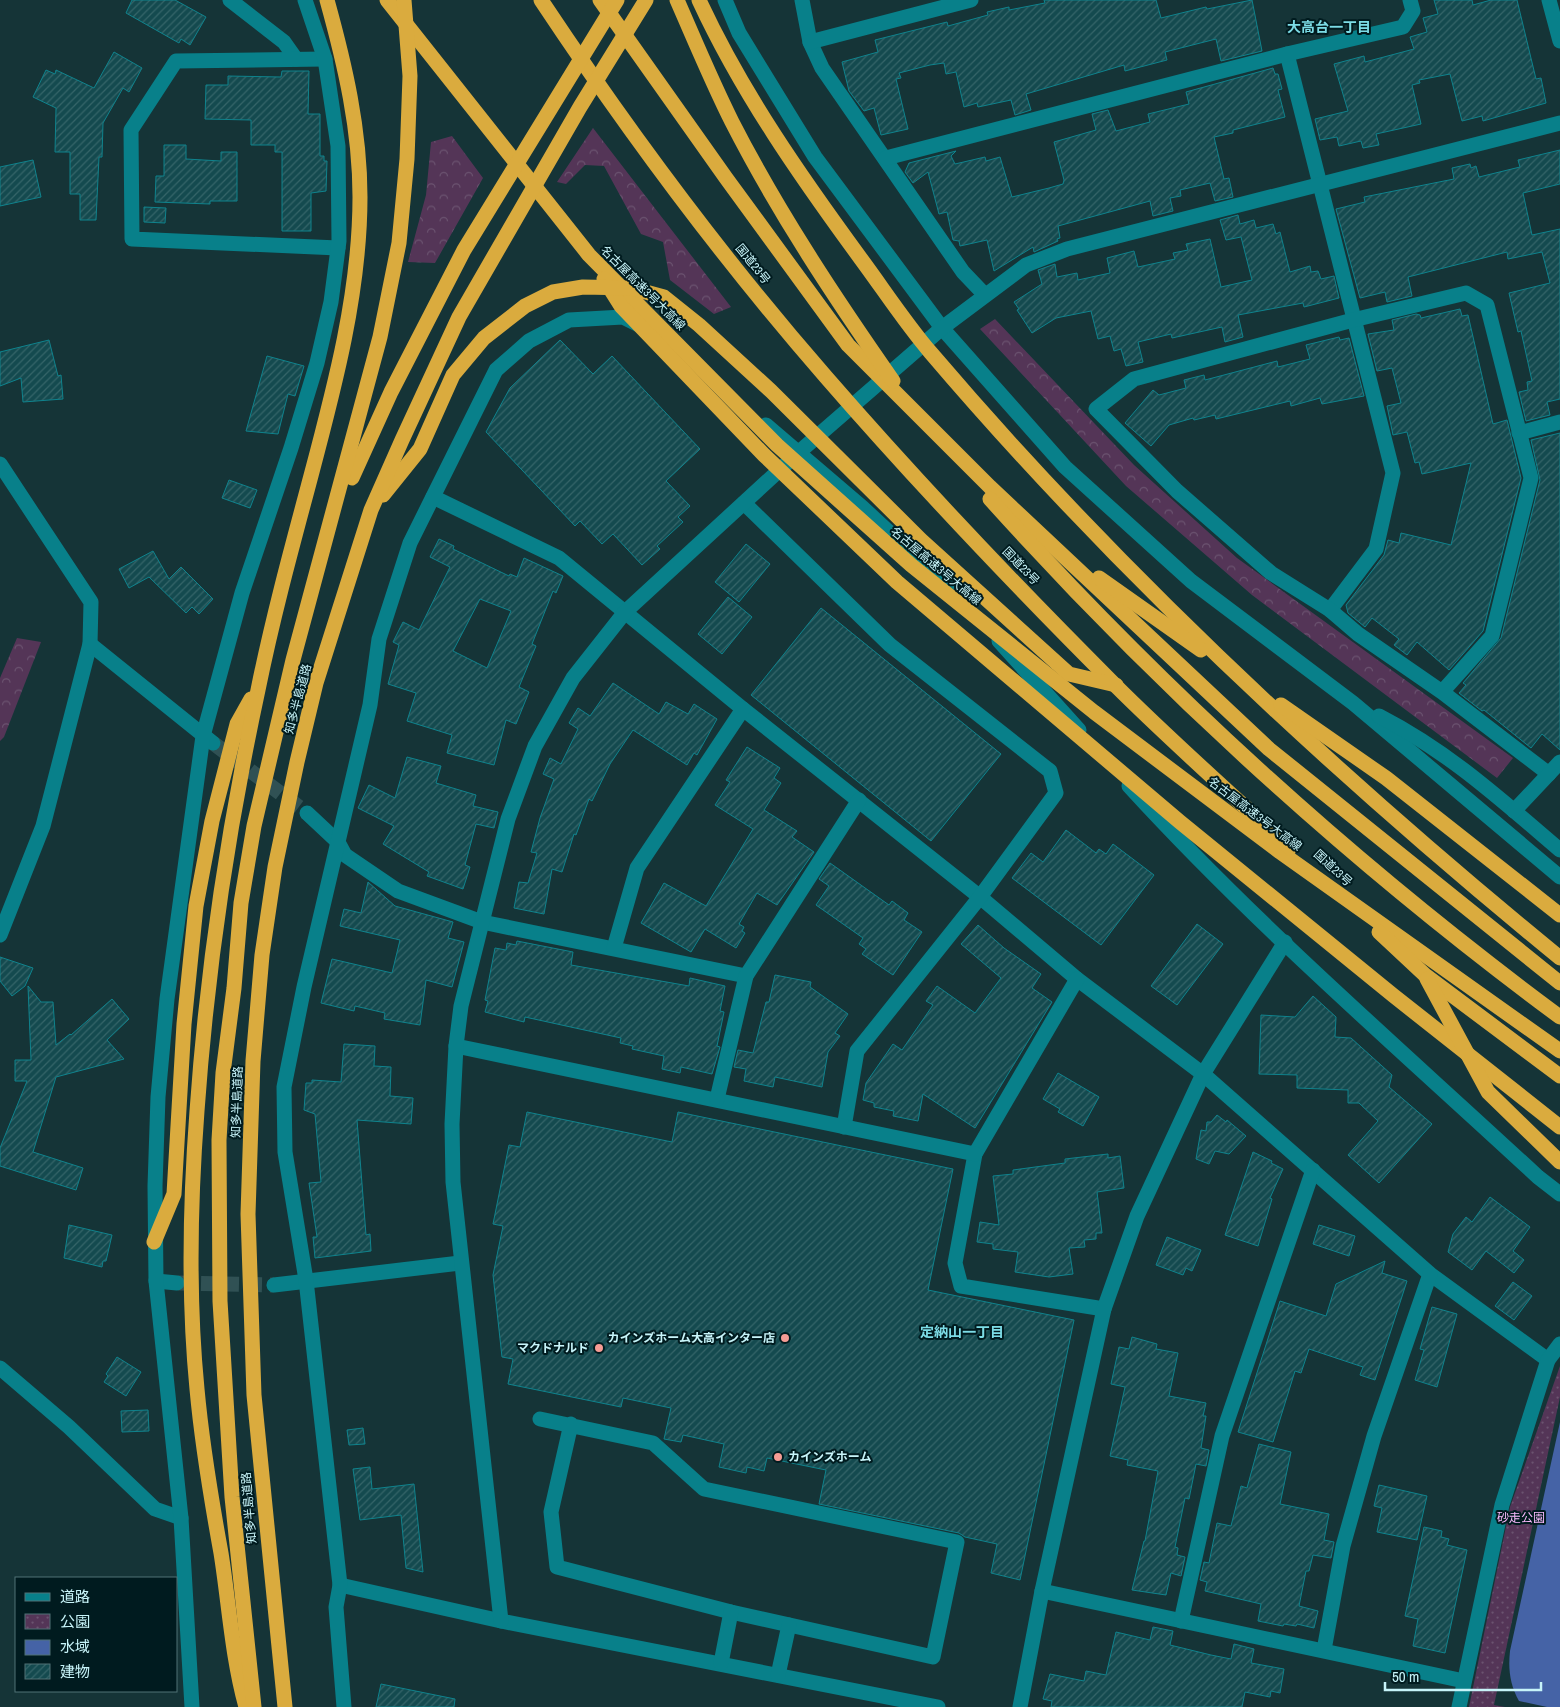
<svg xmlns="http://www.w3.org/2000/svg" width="1560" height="1707" font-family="'Archivo Narrow','Noto Sans JP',sans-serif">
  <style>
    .forest { fill: url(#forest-crowns) }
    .park { fill: url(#park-dots) }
    .water { fill: #4563a6 }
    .building { fill: url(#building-hatch); stroke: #0f838d; fill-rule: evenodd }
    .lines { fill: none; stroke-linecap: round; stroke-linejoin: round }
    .minor-tunnel { stroke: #305154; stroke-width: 15; stroke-dasharray: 15 8; stroke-linecap: butt }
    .minor { stroke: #08808a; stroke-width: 15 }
    .highway { stroke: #daab3e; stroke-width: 15 }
    .poi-dot { fill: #f59c95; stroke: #001b1f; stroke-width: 2 }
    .labels { text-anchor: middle; stroke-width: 4; stroke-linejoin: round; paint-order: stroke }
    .street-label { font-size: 12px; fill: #c7f4f9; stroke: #001b1f }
    .poi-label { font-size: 12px; font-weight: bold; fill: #c7f4f9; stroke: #001b1f; text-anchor: end }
    .park-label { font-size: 12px; fill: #fabafe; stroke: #001b1f }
    .neighbourhood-label { font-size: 14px; font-weight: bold; fill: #7cdce6; stroke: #001b1f }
  </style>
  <defs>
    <pattern id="forest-crowns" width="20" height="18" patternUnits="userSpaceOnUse" patternTransform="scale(1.25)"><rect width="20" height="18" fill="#543557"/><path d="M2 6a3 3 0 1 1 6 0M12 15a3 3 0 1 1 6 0" fill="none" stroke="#6b5370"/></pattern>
    <pattern id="park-dots" width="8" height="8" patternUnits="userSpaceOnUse" patternTransform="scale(1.25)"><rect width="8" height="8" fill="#543557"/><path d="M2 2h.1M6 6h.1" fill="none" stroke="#6b5370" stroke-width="1.8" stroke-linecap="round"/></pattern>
    <pattern id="building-hatch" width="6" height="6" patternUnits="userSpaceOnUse" patternTransform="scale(1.25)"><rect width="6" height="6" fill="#144a4f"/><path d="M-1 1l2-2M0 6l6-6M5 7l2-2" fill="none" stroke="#356569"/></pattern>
  </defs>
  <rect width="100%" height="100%" fill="#153437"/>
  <g class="forest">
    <polygon points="593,128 731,307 714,314 670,280 663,242 641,234 604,166 585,165 566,184 557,182"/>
    <polygon points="452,136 483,178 435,263 408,262 426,195 431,142"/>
    <polygon points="995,319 1134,465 1237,558 1513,758 1497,778 1252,595 1126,486 980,329"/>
    <polygon points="17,638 41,642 4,737 0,741 0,678"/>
  </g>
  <polygon class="park" points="1560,1366 1560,1397 1494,1705 1505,1707 1469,1707 1510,1507"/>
  <path class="water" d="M 1560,1422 L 1560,1707 L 1547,1707 L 1519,1701 C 1510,1685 1508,1669 1510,1651 Z"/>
  <g class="building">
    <polygon points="132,0 175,0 206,17 190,45 181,39 179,43 126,13"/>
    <polygon points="1044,0 1156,0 1161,18 1206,7 1207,9 1252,0 1262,51 1221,61 1216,39 1165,52 1167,60 1125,71 1124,65 1026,94 1031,110 1015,115 1011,100 978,107 977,103 964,107 956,72 946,74 944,63 930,65 899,73 901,78 896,79 908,129 881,135 874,108 864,111 849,91 842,62 878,52 875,40 947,22 948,26 988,15 987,12 1009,7 1009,10 1045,3"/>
    <polygon points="1434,0 1472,0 1473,5 1491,0 1517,0 1536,79 1541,78 1546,103 1483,121 1482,116 1462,121 1450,74 1419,80 1420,83 1412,85 1421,124 1376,134 1379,145 1363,148 1361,141 1339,146 1337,137 1320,140 1315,119 1348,111 1334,64 1364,56 1365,62 1414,49 1410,37 1427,32 1423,18 1438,14"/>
    <polygon points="114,52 142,68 129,92 123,88 103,123 102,157 99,157 96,220 80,220 80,194 70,194 70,152 55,152 56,108 33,97 46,70 55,74 56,70 94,88"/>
    <polygon points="1273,68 1275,74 1278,74 1282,89 1278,90 1285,117 1233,130 1233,133 1214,137 1224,179 1229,178 1233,197 1215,201 1210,183 1180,190 1181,196 1170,198 1173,211 1153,216 1150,201 1058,226 1060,238 1057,239 1058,241 1034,252 1033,247 994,271 987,240 960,246 959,241 953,240 947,212 939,214 928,172 913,183 905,172 909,163 956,151 951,156 955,164 985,157 986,161 1000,157 1012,197 1049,188 1063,184 1064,180 1054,142 1096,130 1092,114 1108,110 1116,131 1150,122 1148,114 1189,104 1186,92"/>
    <polygon points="282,71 309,71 308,114 320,114 320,156 324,156 324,161 327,161 326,191 311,193 311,231 282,231 282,152 275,152 275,145 251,145 251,120 205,119 206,85 228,85 228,76 281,77"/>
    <polygon points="164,145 186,145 186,159 221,161 221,152 237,152 237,201 210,201 210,204 155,202 156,176 164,176"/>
    <polygon points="1560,150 1560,184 1523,193 1532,235 1560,229 1560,399 1547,402 1550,415 1526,421 1519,392 1528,390 1527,382 1532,381 1521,331 1518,332 1509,293 1550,283 1542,252 1508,259 1507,252 1408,277 1412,296 1387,302 1385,292 1360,298 1336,209 1365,202 1364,197 1454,179 1452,168 1470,164 1471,168 1476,166 1479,177 1520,167 1518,160"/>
    <polygon points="33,160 41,197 0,206 0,167"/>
    <polygon points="144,207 166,208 165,223 144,222"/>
    <polygon points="1238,215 1240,224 1254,220 1256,228 1273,224 1276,234 1280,232 1290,272 1310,266 1311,272 1318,271 1321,279 1334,276 1339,298 1304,307 1303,303 1238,315 1243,337 1225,342 1222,327 1172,338 1171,334 1138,342 1143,362 1126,366 1121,349 1114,351 1110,336 1098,339 1091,311 1056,318 1032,333 1017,310 1019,309 1014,302 1042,284 1038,270 1055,264 1057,277 1077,273 1078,280 1110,273 1107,258 1134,251 1138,267 1175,259 1173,253 1188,250 1186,244 1210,239 1221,287 1252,280 1241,237 1226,240 1220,220"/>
    <polygon points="1460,309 1462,316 1468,315 1493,424 1507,420 1521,478 1483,631 1449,670 1417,642 1407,655 1394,645 1399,639 1372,618 1365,627 1348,613 1346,605 1384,555 1388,540 1399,543 1401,533 1451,545 1471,463 1422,474 1419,462 1415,463 1407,432 1393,435 1387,406 1401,403 1392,368 1377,371 1368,334 1394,330 1392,320 1416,314 1420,315 1421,318"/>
    <polygon points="1339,337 1340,340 1349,338 1364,396 1322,404 1320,398 1291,406 1290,401 1216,419 1215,415 1194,420 1193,418 1169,425 1151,446 1125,423 1153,390 1159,395 1186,388 1184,380 1204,375 1205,380 1277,361 1278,367 1310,359 1306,345"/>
    <polygon points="49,340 58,376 61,375 63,399 23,402 21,378 0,386 0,352"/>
    <polygon points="560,340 593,374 612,356 700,449 666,481 690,506 678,517 683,522 657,546 660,549 642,565 613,534 602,544 580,521 575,526 486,432 510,388"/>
    <polygon points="267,356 304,366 295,396 288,394 278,434 246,431"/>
    <polygon points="1560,433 1560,750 1542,734 1531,748 1484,710 1482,711 1459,693 1466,685 1463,683 1501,638 1540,480 1531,440"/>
    <polygon points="229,480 257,490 250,508 222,498"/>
    <path d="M 439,539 L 454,546 L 453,549 L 509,576 L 510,574 L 517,577 L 524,558 L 563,576 L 556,593 L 553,591 L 532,644 L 536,646 L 519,687 L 529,692 L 516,724 L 506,720 L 494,765 L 447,753 L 452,735 L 407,721 L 416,693 L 388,684 L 399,645 L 393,642 L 403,622 L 419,630 L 450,567 L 430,557 ZM 480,599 L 511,611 L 487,668 L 453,651 Z"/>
    <polygon points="746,544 770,564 739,602 715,582"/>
    <polygon points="153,551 169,579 181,567 213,599 199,614 192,607 186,613 149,577 129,588 119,569"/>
    <polygon points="728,597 752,617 722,654 698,634"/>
    <polygon points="821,608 1001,754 931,841 751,695"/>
    <polygon points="613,683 659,714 666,702 688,714 694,704 717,719 697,755 694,753 687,765 633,730 610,764 592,801 589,799 576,835 574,834 562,872 552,869 544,914 514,908 519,882 528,883 537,853 531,852 540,818 554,779 543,774 550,758 561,764 578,729 569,723 578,708 590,716"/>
    <polygon points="747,747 780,768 774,778 781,783 764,810 797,831 792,837 814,852 777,905 757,893 739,924 744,927 742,931 745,933 736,948 705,929 691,952 641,923 664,883 706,906 753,829 715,805 730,782 726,780"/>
    <polygon points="407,757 441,766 436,783 476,795 473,806 498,812 494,828 476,824 465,865 470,867 463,889 427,876 429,872 383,844 394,826 358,808 369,785 395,798"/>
    <polygon points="1066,830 1096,853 1099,849 1106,854 1113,844 1154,875 1101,945 1012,878 1031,853 1043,862"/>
    <polygon points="830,863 889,905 892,901 908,913 904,920 922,932 893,975 862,954 866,949 859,944 863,938 816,905 829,886 819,879"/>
    <polygon points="368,882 395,906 453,922 448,938 464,942 452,987 426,980 420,1025 384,1019 385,1013 355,1006 354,1011 321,1003 332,959 392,973 400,940 340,926 344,909 361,913"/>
    <polygon points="1197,924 1223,944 1177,1005 1151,986"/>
    <polygon points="978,925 1004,948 1041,974 1032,988 1052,1002 975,1128 923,1094 918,1121 893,1116 894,1111 874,1107 874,1103 863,1100 866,1083 893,1044 902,1050 933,1005 926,1001 937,986 975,1013 1001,978 961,944"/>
    <polygon points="517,941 573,952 571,965 689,986 690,978 725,986 720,1011 724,1012 717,1046 720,1047 712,1074 681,1067 680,1073 662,1069 664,1056 632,1049 633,1046 620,1043 621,1038 525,1017 524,1022 485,1012 488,1001 485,1000 495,948 506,950 507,943 516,945"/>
    <polygon points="0,957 33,968 25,986 12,996 0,981"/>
    <polygon points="775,975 811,982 810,987 848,1014 835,1033 840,1036 828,1052 822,1087 775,1077 773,1087 744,1081 746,1069 734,1067 738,1050 753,1053 766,1002 769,1002"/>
    <polygon points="28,986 41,1002 53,1002 56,1045 70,1034 71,1035 112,999 129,1019 107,1040 124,1059 56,1077 33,1152 83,1168 76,1190 0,1166 0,1148 27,1081 15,1081 15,1060 31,1060"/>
    <polygon points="1313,996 1336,1017 1335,1037 1351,1038 1392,1075 1389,1087 1432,1124 1379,1183 1348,1155 1378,1121 1359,1103 1348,1103 1348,1090 1297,1088 1297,1075 1259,1074 1261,1015 1295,1017"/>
    <polygon points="344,1044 375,1046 374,1066 391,1067 390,1096 413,1098 411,1124 357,1120 366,1235 370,1234 371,1251 315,1258 313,1237 317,1237 309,1183 321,1182 315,1114 304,1110 306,1083 312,1083 312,1080 341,1082"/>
    <polygon points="1058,1073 1099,1097 1083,1126 1058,1112 1060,1109 1043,1099"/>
    <polygon points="527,1112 672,1142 678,1112 953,1169 928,1290 1074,1320 1020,1580 991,1573 997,1544 965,1537 959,1533 819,1504 826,1470 767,1458 764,1471 747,1467 746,1473 719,1467 724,1444 683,1435 681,1442 664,1439 671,1408 623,1398 621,1407 508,1384 513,1359 502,1357 493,1275 503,1226 493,1224 509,1145 520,1147"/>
    <polygon points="1217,1115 1226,1122 1227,1120 1246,1136 1229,1154 1215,1151 1209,1164 1196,1159 1201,1130 1206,1131 1207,1122 1211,1122"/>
    <polygon points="1253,1152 1272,1161 1271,1163 1283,1169 1270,1198 1272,1199 1258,1246 1225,1235"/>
    <polygon points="1108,1154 1108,1158 1120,1156 1124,1188 1097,1192 1102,1233 1096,1233 1096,1239 1084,1240 1085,1247 1069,1248 1073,1274 1049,1277 1015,1272 1018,1252 993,1249 993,1244 977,1242 980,1222 999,1225 993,1176 1013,1174 1013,1170 1065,1163 1065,1159"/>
    <polygon points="1490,1197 1530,1227 1513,1251 1524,1260 1514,1273 1486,1251 1472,1270 1448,1252 1453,1234 1466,1217 1472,1222"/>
    <polygon points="69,1225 112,1235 106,1261 103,1261 102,1267 64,1258"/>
    <polygon points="1319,1225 1355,1236 1349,1256 1313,1244"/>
    <polygon points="1167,1237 1201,1250 1192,1271 1186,1268 1183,1275 1156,1265"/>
    <polygon points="1385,1261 1382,1273 1407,1281 1375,1380 1360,1375 1363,1367 1309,1349 1301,1373 1295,1371 1273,1442 1238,1432 1280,1301 1326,1316 1336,1284"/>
    <polygon points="1513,1282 1532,1296 1514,1320 1495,1306"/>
    <polygon points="1432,1307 1457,1314 1437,1387 1415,1380 1424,1350 1420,1349"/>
    <polygon points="1132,1337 1157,1344 1156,1349 1178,1353 1169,1396 1206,1403 1203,1416 1206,1416 1201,1448 1209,1450 1206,1466 1196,1464 1189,1499 1185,1498 1175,1547 1178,1548 1177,1555 1185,1557 1181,1576 1171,1573 1166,1595 1132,1590 1144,1541 1145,1541 1158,1471 1127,1465 1128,1460 1110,1456 1125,1387 1111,1384 1119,1347 1129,1349"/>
    <polygon points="117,1357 141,1372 126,1396 104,1382 108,1376 106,1374"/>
    <polygon points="148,1410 149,1431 122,1432 121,1411"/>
    <polygon points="363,1428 365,1444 349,1445 347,1430"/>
    <polygon points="1259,1444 1291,1452 1280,1504 1329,1514 1324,1540 1334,1542 1331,1558 1313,1555 1309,1571 1306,1571 1299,1606 1318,1611 1314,1628 1297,1624 1296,1626 1284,1624 1283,1626 1258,1621 1261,1604 1205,1591 1207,1582 1200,1580 1204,1562 1209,1563 1217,1523 1231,1526 1241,1486 1247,1488"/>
    <polygon points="370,1467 372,1489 414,1484 423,1572 406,1568 401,1515 360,1520 353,1469"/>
    <polygon points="1379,1485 1427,1496 1417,1540 1377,1532 1382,1508 1374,1506"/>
    <polygon points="1424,1527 1442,1531 1441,1537 1449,1539 1447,1545 1467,1550 1445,1653 1413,1646 1418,1619 1405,1616"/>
    <polygon points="1153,1627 1173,1631 1170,1645 1211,1655 1231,1659 1234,1644 1254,1649 1251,1663 1284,1669 1280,1693 1271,1691 1270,1697 1245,1692 1242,1707 1051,1707 1052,1701 1043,1699 1050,1674 1084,1681 1086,1671 1106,1675 1116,1632 1150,1640"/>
    <polygon points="381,1684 455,1699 454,1707 376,1707"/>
  </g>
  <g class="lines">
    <g class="minor-tunnel">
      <polyline points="213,743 307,813"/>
      <polyline points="178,1283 274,1285"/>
    </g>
    <g class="minor">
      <polyline points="230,0 284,42 296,59"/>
      <polyline points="725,0 739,33 815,157 942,328 1065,467 1191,581 1353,703 1560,877"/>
      <polyline points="802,0 810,42 822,68 963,272 984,294"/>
      <polyline points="1549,0 1560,41"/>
      <polyline points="810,42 971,0"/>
      <polyline points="1287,54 1393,473 1376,549 1330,610"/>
      <polyline points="325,59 176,61 131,130 132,239 338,248"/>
      <polyline points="886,158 1287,54 1403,27 1413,11 1410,0"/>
      <polyline points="766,425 863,508 947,586"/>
      <polyline points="1519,433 1560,422"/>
      <polyline points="0,464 91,602 90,644 43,826 0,935"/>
      <polyline points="433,497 559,558 743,709 980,897 1077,979 1203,1074 1430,1274 1548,1360"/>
      <polyline points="744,503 890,645 1050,771 1056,793 980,897 857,1051 844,1127"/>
      <polyline points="999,641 1079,730"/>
      <polyline points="90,644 213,743"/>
      <polyline points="1442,692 1492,636 1531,478 1487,305 1466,293 1353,320 1134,379 1096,409 1177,491 1271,573 1330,610 1358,634 1442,692 1549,774"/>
      <path d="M 1379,716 C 1449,752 1500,799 1560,850"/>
      <path d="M 1129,786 C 1256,925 1400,1049 1538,1177 L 1560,1194"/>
      <polyline points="1514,811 1560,762"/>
      <polyline points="307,813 338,842 345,855 398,891 482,922 746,976"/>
      <polyline points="614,948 637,868 743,709"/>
      <polyline points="1077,979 975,1154 955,1263 961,1286 1104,1309"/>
      <polyline points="456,1046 975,1154"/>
      <polyline points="717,1099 746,976 859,800"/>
      <polyline points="156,1281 177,1283"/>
      <polyline points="274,1285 460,1263"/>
      <polyline points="0,1368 69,1427 155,1509 181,1518"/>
      <polyline points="540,1419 653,1443 704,1489 957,1542 933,1657 731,1612 557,1567 551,1512 571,1424"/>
      <polyline points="340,1585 501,1621 938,1707"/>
      <polyline points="1042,1591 1464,1681"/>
      <polyline points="501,1621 453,1182 452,1124 456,1046 461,1006 508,819 535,746 573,678 625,612 798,453 942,328 1026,265 1067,249 1560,123"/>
      <polyline points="1181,1621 1222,1436 1313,1170"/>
      <polyline points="1324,1650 1343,1546 1374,1436 1430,1274"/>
      <polyline points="721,1663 731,1612"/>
      <polyline points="778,1675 789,1625"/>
      <polyline points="192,1707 181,1518 156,1281 155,1186 158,1097 167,999 203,736 242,593 291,448 317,363 331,302 339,241 338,146 325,59 305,0"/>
      <polyline points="344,1707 336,1607 340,1585 306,1280 285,1152 284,1087 304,987 370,705 379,639 410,543 496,370 529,341 569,320 623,317 639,325"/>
      <polyline points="1020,1707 1042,1591 1104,1309 1137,1216 1203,1074 1285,942"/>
      <polyline points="1459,1707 1502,1505 1548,1360 1560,1344"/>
    </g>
    <g class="highway">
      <polyline points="387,0 589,255 777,445 911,565 1094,712 1280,852 1560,1051"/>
      <path d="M 541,0 C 628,131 723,259 826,377 C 918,483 1016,586 1115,685 C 1171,741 1231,794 1290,848"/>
      <polyline points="600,0 726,178 848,345 990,487 1269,749 1560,983"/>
      <path d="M 677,0 C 695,41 712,82 732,122 C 778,212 835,298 893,381"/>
      <path d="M 699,0 C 742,93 801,177 861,259 C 884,290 906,324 931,353 C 1120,575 1335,774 1560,958"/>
      <polyline points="604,279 621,306 764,455 897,582 1180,822 1394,996 1560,1127"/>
      <polyline points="352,478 391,392 464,250 617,0"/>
      <polyline points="383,495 420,449 453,375 484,338 525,306 553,292 583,287 631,288 664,297 699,325 771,391 921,540 1069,674 1116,685"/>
      <path d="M 990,499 C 1162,690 1353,864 1560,1017"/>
      <polyline points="1099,578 1201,650"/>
      <polyline points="1281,705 1386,778 1560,915"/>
      <polyline points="1379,932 1425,975 1560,1076"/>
      <polyline points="1427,979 1488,1092 1560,1162"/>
      <polyline points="154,1242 174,1194 184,1024 196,906 212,821 237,724 251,699"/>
      <path d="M 246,1707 C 232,1657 229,1603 221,1553 C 211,1498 202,1444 197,1389 C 188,1297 190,1203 197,1111 C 207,969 228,829 258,690 C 272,621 290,554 308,487 C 333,393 360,295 360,197 C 360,129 345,65 327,0"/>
      <polyline points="254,1707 232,1497 220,1301 219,1140 223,1073 234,988 241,903 254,826 293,660 380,337 399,243 407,159 410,76 404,0"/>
      <polyline points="285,1707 254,1395 248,1214 253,1061 262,955 275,867 297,762 316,683 371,510 402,440 459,317 580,107 646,0"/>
    </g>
  </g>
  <g class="poi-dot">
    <circle cx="785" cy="1338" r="5"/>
    <circle cx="599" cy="1348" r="5"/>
    <circle cx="778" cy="1457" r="5"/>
  </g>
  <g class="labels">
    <g class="street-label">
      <text transform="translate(753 264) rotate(51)" y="4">国道23号</text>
      <text transform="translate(643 288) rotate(45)" y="4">名古屋高速3号大高線</text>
      <text transform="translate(936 566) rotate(40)" y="4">名古屋高速3号大高線</text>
      <text transform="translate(1021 566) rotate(46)" y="4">国道23号</text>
      <text transform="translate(298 699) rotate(-75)" y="4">知多半島道路</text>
      <text transform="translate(1255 814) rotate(37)" y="4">名古屋高速3号大高線</text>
      <text transform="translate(1333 868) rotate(43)" y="4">国道23号</text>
      <text transform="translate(237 1102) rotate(-88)" y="4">知多半島道路</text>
      <text transform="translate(249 1508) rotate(-95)" y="4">知多半島道路</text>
    </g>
    <g class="poi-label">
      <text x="775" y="1342">カインズホーム大高インター店</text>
      <text x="589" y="1352">マクドナルド</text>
      <text x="788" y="1461" text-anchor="start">カインズホーム</text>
    </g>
    <g class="park-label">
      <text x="1521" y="1522">砂走公園</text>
    </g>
    <g class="neighbourhood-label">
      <text x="1329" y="32">大高台一丁目</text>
      <text x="962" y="1337">定納山一丁目</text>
    </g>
  </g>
  <rect x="15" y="1577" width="162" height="115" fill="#001b1f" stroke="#507276"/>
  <rect x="25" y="1593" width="25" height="8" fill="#08808a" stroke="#507276"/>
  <text x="60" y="1602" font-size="15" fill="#c7f4f9">道路</text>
  <rect x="25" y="1614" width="25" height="15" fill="url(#park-dots)" stroke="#507276"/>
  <text x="60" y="1627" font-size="15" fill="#c7f4f9">公園</text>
  <rect x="25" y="1640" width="25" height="15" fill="#4563a6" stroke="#507276"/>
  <text x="60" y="1652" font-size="15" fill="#c7f4f9">水域</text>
  <rect x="25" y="1664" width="25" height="15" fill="url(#building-hatch)" stroke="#507276"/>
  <text x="60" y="1677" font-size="15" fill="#c7f4f9">建物</text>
  <path d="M1385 1682v8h156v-8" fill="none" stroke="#c7f4f9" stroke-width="2.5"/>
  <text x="1392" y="1682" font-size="15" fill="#c7f4f9" stroke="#001b1f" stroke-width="4" paint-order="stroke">50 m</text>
</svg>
